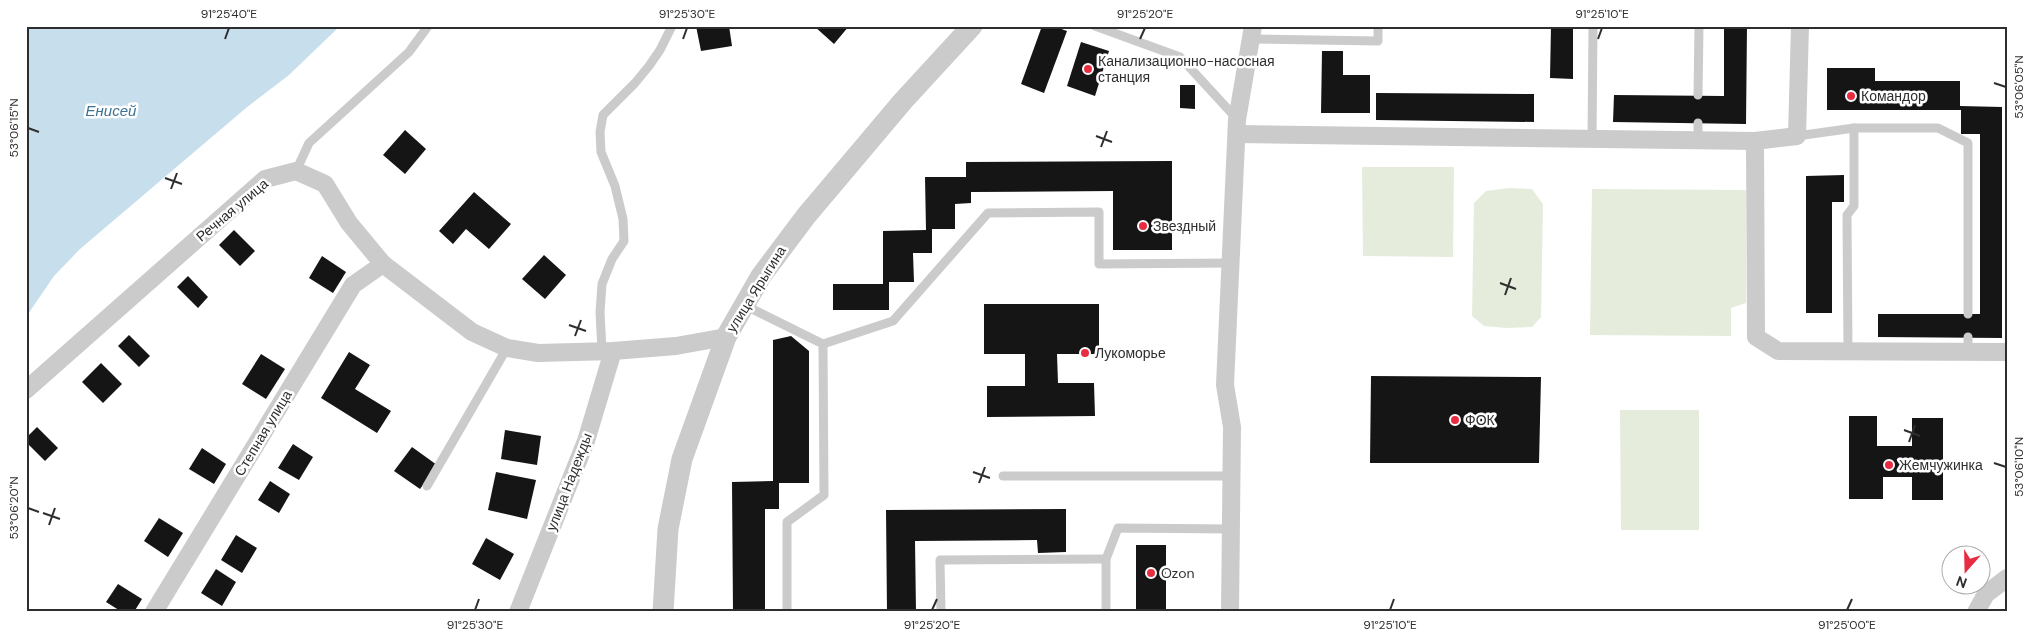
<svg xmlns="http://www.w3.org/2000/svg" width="2033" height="638" font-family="'DM Sans',sans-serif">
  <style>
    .green { fill: #e5ecdc }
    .water { fill: #c7dfec }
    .building { fill: #151515 }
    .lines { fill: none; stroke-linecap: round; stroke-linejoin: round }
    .service { stroke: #cbcbcb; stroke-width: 9 }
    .minor { stroke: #cbcbcb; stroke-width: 18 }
    .tertiary { stroke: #cbcbcb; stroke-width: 21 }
    .ticks { fill: none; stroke: #2e2e2e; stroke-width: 2 }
    .poi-dot { fill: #e82d43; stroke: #fff; stroke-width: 2 }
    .labels { text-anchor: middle; stroke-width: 5; stroke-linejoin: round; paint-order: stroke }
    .poi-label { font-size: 14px; fill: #2e2e2e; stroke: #fff; text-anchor: start }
    .street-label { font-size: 14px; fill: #2e2e2e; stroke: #fff }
    .water-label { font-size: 15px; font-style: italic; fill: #3b7492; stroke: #fff }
    .neatline { fill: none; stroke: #2e2e2e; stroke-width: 2 }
    .ticks-label { font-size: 12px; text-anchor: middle; fill: #2e2e2e }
  </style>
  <rect width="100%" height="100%" fill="#fff"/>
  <g class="green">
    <polygon points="1362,167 1454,167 1453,257 1363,256"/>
    <polygon points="1509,188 1532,189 1543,204 1541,317 1532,327 1506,328 1484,326 1472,316 1474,203 1486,191"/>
    <polygon points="1592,189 1746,190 1746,303 1731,308 1731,336 1590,335"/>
    <polygon points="1620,410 1699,410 1699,530 1621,530"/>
  </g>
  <polygon class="water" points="26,26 340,26 289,75 246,108 80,249 54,276 26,317"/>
  <g class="building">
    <polygon points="696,26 729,26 732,46 701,51"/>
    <polygon points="814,26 849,26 834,44"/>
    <polygon points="1042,26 1053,26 1067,31 1044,93 1021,84"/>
    <rect x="1322" y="26" width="39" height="3"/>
    <polygon points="1551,26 1573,26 1573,79 1550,78"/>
    <polygon points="1724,26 1747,26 1746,124 1613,122 1614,95 1724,96"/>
    <polygon points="1081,42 1109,51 1095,96 1067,86"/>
    <polygon points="1322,51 1343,51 1343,75 1370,75 1370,113 1321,113"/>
    <polygon points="1827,68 1875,68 1875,81 1960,81 1960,106 2002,107 2002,338 1878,337 1878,314 1980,314 1980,134 1961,134 1961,110 1827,110"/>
    <polygon points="1180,85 1195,85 1195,109 1180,108"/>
    <polygon points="1376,93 1534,94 1534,122 1376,120"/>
    <polygon points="405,130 426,149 405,174 383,155"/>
    <polygon points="1172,161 1172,250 1113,250 1113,191 971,192 971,203 955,204 955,229 932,229 932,253 913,253 914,282 889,282 889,310 833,310 833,284 883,284 883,231 926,230 925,177 966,177 966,162"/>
    <polygon points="1844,175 1844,202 1832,202 1832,313 1806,313 1806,176"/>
    <polygon points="474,192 511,224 489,249 466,229 453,244 439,231"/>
    <polygon points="234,230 255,251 240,266 219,245"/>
    <polygon points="544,255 566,275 545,299 522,279"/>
    <polygon points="322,256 346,272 333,293 309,278"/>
    <polygon points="188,276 208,297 198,308 177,287"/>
    <polygon points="984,304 1099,304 1099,354 1057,354 1058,383 1094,383 1095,416 987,417 987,386 1025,386 1025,354 984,354"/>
    <polygon points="129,335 150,356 139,367 118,346"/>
    <polygon points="791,336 809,351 809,483 779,483 779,509 765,509 765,612 733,612 732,482 773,481 773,340"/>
    <polygon points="349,352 370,365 355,389 391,411 377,433 321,398"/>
    <polygon points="261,354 285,369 266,399 242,384"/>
    <polygon points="101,363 122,384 103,403 82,382"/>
    <polygon points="1371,376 1541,377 1539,463 1370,463"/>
    <polygon points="1849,416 1877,416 1877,446 1912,446 1912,418 1943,418 1943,500 1912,500 1912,477 1883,477 1883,499 1849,499"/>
    <polygon points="37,427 58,448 45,461 26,442 26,438"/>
    <polygon points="505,430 541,436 537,465 501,459"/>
    <polygon points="293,444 313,457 299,480 278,468"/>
    <polygon points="412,447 437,465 420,489 394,471"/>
    <polygon points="202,448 226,464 214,484 189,469"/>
    <polygon points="496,472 536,480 527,519 488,510"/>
    <polygon points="270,481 290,494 279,513 258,500"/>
    <polygon points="1066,509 1066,552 1038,553 1037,540 915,541 916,612 887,612 886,510"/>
    <polygon points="159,518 183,533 168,557 144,541"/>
    <polygon points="236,535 257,548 242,573 221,560"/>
    <polygon points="486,538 514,554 500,580 472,564"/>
    <rect x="1136" y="545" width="30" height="67"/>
    <polygon points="216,569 236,582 222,606 201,593"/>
    <polygon points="118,584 142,599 134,612 122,612 106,602"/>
  </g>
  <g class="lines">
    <g class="service">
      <polyline points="1095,26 1180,57 1237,119"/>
      <polyline points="1252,39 1378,41 1378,26"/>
      <polyline points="1698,95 1699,26"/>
      <polyline points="1797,136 1854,128 1938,128 1968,143 1968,314"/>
      <polyline points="1592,139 1593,26"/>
      <polyline points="1698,140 1698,123"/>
      <polyline points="296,171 309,143 409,52 428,26"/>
      <polyline points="744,305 823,344 824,495 787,522 787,612"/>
      <polyline points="1968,337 1968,352"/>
      <polyline points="823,344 893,321 988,213 1099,212 1099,264 1232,263"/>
      <polyline points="602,351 600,312 602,284 612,259 624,241 623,219 615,186 601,152 600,132 603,115 635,83 649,66 660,50 672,26"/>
      <polyline points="1848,352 1847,215 1854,206 1854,128"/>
      <polyline points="1003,476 1231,476"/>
      <polyline points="427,486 507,348"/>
      <polyline points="941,612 940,560 1106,559"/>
      <polyline points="1106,612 1106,559 1118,528 1230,529"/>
    </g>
    <g class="minor">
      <polyline points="1800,26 1797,136 1755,141 1756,337 1778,351 2007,352"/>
      <polyline points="1237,134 1755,141"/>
      <polyline points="26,390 265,179 296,171 325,184 349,223 383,264 472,332 507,348 538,353 613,351 676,346 726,337"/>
      <polyline points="154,612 353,285 383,264"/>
      <polyline points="518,612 586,441 613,351"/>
      <polyline points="1230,612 1232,427 1225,385 1237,120 1253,26"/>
      <polyline points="1976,612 1986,594 2007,578"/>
    </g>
    <polyline class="tertiary" points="663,612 668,529 682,459 726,337 761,276 806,216 903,101 972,26"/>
  </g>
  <path class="ticks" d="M 225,39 L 229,28M 683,39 L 687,28M 1140,39 L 1145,28M 1598,39 L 1602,28M 1994,83 L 2006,87M 28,128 L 39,132M 1096,136 L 1112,142M 1101,147 L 1107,131M 165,178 L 182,184M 171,189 L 177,173M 1500,283 L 1516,289M 1505,295 L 1511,278M 569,325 L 586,331M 575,336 L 581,320M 1904,430 L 1920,436M 1909,442 L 1915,425M 1994,463 L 2006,467M 973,472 L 990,478M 979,483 L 985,467M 28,508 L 39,512M 43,513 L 60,519M 49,525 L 55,508M 475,610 L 479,599M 932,610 L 937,599M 1390,610 L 1394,599M 1847,610 L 1852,599"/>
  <g class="poi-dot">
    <circle cx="1088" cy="69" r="5"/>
    <circle cx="1851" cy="96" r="5"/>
    <circle cx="1143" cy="226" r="5"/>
    <circle cx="1085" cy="353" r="5"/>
    <circle cx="1455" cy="420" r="5"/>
    <circle cx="1889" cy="465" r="5"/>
    <circle cx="1151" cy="573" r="5"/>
  </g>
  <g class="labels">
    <g class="poi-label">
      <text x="1098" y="66">Канализационно-насосная<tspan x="1098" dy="16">станция</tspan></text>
      <text x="1861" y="101">Командор</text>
      <text x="1153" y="231">Звездный</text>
      <text x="1095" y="358">Лукоморье</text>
      <text x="1465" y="425">ФОК</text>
      <text x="1899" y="470">Жемчужинка</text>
      <text x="1161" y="578">Ozon</text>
    </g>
    <g class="street-label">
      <text transform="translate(232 210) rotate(-40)" y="5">Речная улица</text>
      <text transform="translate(756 289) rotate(-58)" y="5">улица Ярыгина</text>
      <text transform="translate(263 433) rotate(-59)" y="5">Степная улица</text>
      <text transform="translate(569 482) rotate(-69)" y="5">улица Надежды</text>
    </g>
    <g class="water-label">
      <text x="111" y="116">Енисей</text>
    </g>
  </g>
  <rect width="2033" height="638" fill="none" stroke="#ffffff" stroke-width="55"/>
  <g transform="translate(1966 570) rotate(200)"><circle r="24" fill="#ffffff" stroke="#ababab"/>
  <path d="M0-4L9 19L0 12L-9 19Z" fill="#e82d43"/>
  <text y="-8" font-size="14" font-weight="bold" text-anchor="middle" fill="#2e2e2e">N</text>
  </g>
  <rect x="28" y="28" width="1978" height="582" class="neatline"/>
  <g class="ticks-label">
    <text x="229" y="18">91°25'40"E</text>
    <text x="687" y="18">91°25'30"E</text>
    <text x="1145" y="18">91°25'20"E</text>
    <text x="1602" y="18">91°25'10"E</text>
    <text transform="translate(2019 87) rotate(-90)" y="4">53°06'05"N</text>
    <text transform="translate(14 128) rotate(-90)" y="4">53°06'15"N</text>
    <text transform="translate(2019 467) rotate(-90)" y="4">53°06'10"N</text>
    <text transform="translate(14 508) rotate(-90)" y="4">53°06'20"N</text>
    <text x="475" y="629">91°25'30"E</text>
    <text x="932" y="629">91°25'20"E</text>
    <text x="1390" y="629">91°25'10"E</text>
    <text x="1847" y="629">91°25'00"E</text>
  </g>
</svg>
